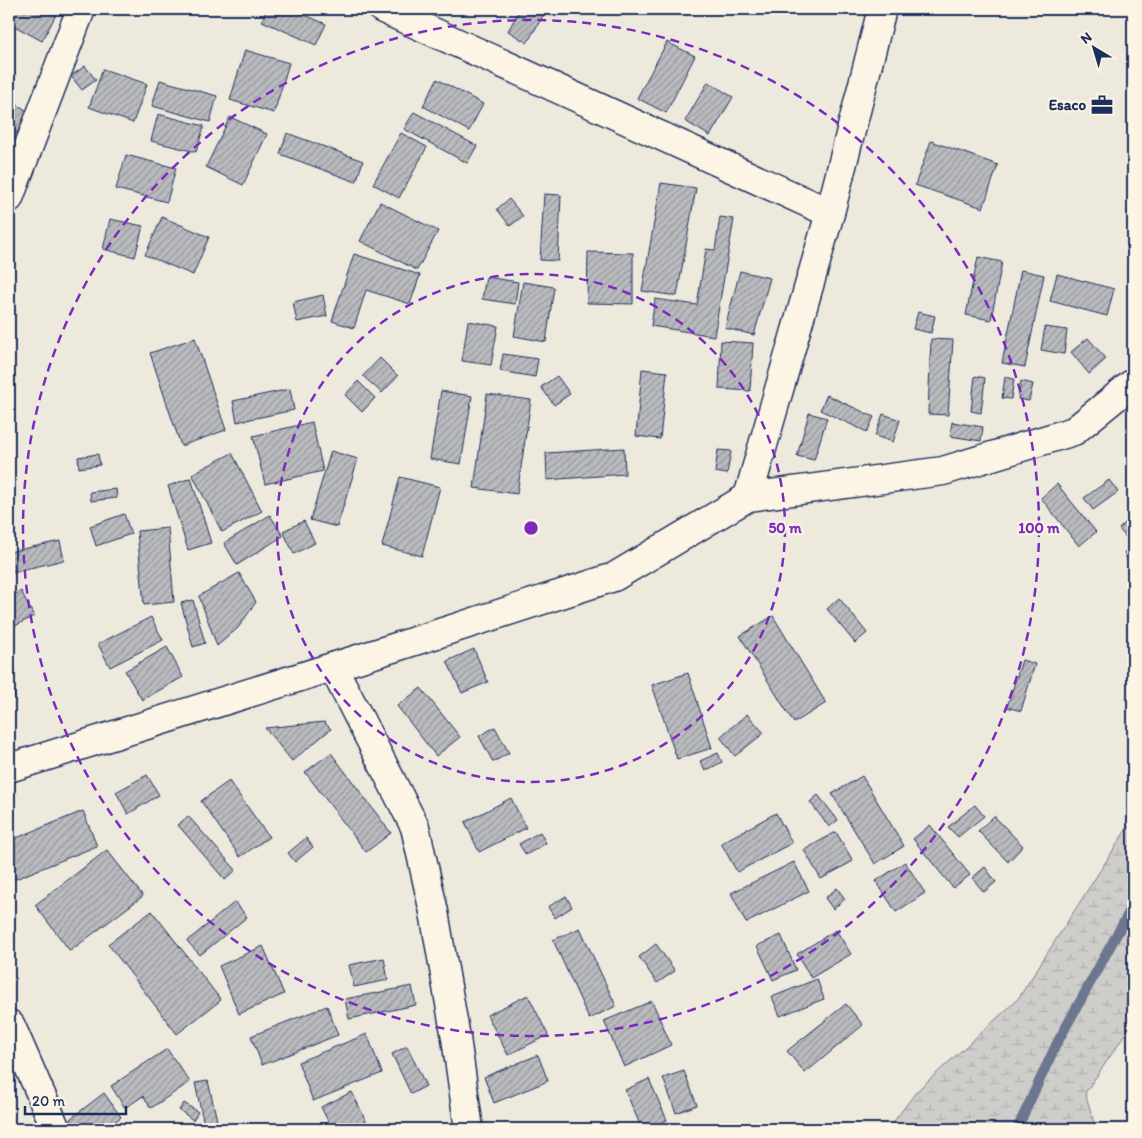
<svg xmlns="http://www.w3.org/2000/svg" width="1142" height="1138" font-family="Itim,sans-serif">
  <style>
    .wetland { fill: url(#wetland-marsh); stroke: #757e94 }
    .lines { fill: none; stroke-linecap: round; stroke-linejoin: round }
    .stream { stroke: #6c778f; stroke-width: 10 }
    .building { fill: url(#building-hatch); stroke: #1b2f5e }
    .minor-casing { stroke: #1b2f5e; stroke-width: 31 }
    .minor { stroke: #fcf5e5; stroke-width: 28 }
    .ring { fill: none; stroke: #7b2cbf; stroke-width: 2.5; stroke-dasharray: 9 6 }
    .labels { text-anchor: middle; stroke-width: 4.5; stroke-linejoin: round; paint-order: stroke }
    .poi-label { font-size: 15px; font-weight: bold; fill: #1b2f5e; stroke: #fcf5e5; text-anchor: end }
    .centre { fill: #7b2cbf; stroke: #fcf5e5; stroke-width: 2.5 }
    .ring-label { font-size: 15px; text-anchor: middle; font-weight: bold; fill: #7b2cbf; stroke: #fcf5e5; stroke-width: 4.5; stroke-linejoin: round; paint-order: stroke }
  </style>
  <defs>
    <pattern id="wetland-marsh" width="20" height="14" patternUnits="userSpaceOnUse" patternTransform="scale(1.25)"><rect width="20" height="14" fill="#cfcdca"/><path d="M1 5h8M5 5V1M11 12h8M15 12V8" fill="none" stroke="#b1b0b0"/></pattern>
    <pattern id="building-hatch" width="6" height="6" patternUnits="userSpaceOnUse" patternTransform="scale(1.25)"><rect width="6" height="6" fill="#babbbe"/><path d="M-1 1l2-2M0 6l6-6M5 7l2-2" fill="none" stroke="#96989e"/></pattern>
  </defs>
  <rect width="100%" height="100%" fill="#eee9dd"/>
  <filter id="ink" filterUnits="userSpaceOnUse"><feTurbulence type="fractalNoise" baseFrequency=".02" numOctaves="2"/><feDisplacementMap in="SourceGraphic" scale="10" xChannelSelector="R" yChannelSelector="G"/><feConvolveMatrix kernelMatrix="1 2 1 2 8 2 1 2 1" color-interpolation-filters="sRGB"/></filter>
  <g filter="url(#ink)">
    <polygon class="wetland" points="1133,819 1133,1023 1085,1093 1096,1129 888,1129 917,1091 1018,999"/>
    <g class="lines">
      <polyline class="stream" points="1017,1129 1056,1045 1133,905"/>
    </g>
    <g class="building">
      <polygon points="9,9 59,9 42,41 9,23"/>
      <polygon points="267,9 291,9 326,24 316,45 262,21"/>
      <polygon points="520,9 547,9 527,43 508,31"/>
      <polygon points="667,42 695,56 666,113 637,98"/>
      <polygon points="245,50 289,63 274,113 230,100"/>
      <polygon points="85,66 96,80 82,90 71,76"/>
      <polygon points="103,69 147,84 133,123 89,107"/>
      <polygon points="437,79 483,104 469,131 423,106"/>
      <polygon points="160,80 217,96 210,122 152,106"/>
      <polygon points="708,82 733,97 710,136 685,121"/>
      <polygon points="14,102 30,113 9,144 9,108"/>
      <polygon points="414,112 477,146 467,163 404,129"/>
      <polygon points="158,114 204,126 196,152 151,141"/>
      <polygon points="230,117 267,134 243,185 206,167"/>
      <polygon points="287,133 363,161 356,182 280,154"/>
      <polygon points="401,133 427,147 399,198 373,184"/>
      <polygon points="931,141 998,165 983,208 915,185"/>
      <polygon points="126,155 176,168 167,202 116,189"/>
      <polygon points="661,183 696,188 677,296 642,291"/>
      <polygon points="544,194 561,195 558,261 540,260"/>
      <polygon points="509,199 523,216 510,226 497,209"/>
      <polygon points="380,202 438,231 417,270 360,241"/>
      <polygon points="162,217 209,237 193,275 145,255"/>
      <polygon points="720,217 734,219 714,336 651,326 655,299 697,305 706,249 715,250"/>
      <polygon points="110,219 143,226 135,257 103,249"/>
      <polygon points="588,252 633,253 633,304 587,303"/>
      <polygon points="354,254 420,275 410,304 366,290 354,328 332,321"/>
      <polygon points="978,257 1002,262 991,320 966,315"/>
      <polygon points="1021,270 1044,275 1025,367 1002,363"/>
      <polygon points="740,271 770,278 754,335 725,328"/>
      <polygon points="1057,274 1114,289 1107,316 1050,301"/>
      <polygon points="486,277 518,282 515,304 482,299"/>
      <polygon points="523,282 554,287 546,342 514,336"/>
      <polygon points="323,295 327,316 297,322 293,302"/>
      <polygon points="918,312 935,316 931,333 913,329"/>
      <polygon points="468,321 498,326 491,365 462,361"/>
      <polygon points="1045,327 1067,330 1064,354 1041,350"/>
      <polygon points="195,338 226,430 181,446 150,353"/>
      <polygon points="1088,338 1106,359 1089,374 1071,352"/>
      <polygon points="931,339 953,340 948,415 928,414"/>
      <polygon points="721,341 753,343 750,391 719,389"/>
      <polygon points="503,354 538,359 535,377 500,371"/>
      <polygon points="380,358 398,376 382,393 363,376"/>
      <polygon points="642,369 667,372 660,439 636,436"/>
      <polygon points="557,376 570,394 554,405 541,387"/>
      <polygon points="975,376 985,378 981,413 971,411"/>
      <polygon points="1005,377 1014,379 1011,399 1002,398"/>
      <polygon points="358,381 375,398 362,412 345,395"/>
      <polygon points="1021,381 1033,384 1029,401 1018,399"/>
      <polygon points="290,389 294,410 237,422 233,401"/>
      <polygon points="441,391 472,396 461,464 430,459"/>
      <polygon points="487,394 531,400 517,494 474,488"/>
      <polygon points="827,395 874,417 867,432 820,410"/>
      <polygon points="809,413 827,418 814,460 797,456"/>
      <polygon points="883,414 900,420 893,442 875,436"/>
      <polygon points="312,422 323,471 265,484 253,436"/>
      <polygon points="952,422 983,427 981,441 950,436"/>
      <polygon points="624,448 625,474 547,480 546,453"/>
      <polygon points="718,450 731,451 727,474 715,472"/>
      <polygon points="331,451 358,459 337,527 310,520"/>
      <polygon points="232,453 262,511 222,532 192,474"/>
      <polygon points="98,454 100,465 79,468 78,457"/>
      <polygon points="400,477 440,487 422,556 382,546"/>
      <polygon points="191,478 211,543 188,550 168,486"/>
      <polygon points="1109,480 1118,492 1093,510 1084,498"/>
      <polygon points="1057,484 1096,532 1079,546 1041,498"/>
      <polygon points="116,489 117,498 91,501 90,492"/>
      <polygon points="124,514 131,534 96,546 90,526"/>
      <polygon points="270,515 283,536 237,565 224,543"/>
      <polygon points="1133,515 1133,537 1129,541 1119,529"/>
      <polygon points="304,521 315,543 294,554 283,531"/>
      <polygon points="168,528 174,602 144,605 137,531"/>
      <polygon points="60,541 64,560 9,573 9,552"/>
      <polygon points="1133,548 1133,567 1131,568 1124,552"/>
      <polygon points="239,573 256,602 238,628 217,646 199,596"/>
      <polygon points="21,591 34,616 9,629 9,598"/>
      <polygon points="839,598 867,633 855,643 827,609"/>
      <polygon points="193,600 205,643 193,647 181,603"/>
      <polygon points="773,616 826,703 794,723 740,636"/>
      <polygon points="151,617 163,640 110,667 98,644"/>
      <polygon points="167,647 183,677 142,700 125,671"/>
      <polygon points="474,649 488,682 462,693 447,661"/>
      <polygon points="1022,660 1035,664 1021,711 1007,707"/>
      <polygon points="9,661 15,699 9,700"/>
      <polygon points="688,673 712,748 677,759 652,685"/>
      <polygon points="421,688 460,737 436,756 397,706"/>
      <polygon points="747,714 764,733 735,756 720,737"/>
      <polygon points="324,722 331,729 292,761 265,728"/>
      <polygon points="495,727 509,753 493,762 479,736"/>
      <polygon points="331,753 391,833 366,852 305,772"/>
      <polygon points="718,753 722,762 705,771 700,761"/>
      <polygon points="147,775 159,795 128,814 116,792"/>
      <polygon points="862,776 904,846 875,864 832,794"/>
      <polygon points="229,781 269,837 240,857 201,801"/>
      <polygon points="818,795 838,820 829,827 810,802"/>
      <polygon points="511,798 526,828 479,852 465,822"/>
      <polygon points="975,805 984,816 958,837 948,827"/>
      <polygon points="83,811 97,846 13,880 9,869 9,841"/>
      <polygon points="776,813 792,843 737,872 721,843"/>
      <polygon points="188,816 236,870 225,880 178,825"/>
      <polygon points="994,816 1023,846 1008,862 978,831"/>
      <polygon points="930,825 970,875 953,888 913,839"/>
      <polygon points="540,832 546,843 526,855 519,844"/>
      <polygon points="836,832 853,861 821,879 804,850"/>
      <polygon points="306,838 313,847 295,862 288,853"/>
      <polygon points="107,850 143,896 70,951 35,905"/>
      <polygon points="794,862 809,891 746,923 731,893"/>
      <polygon points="905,862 925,893 896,912 876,881"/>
      <polygon points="985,867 996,882 984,892 972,878"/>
      <polygon points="837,888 845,899 833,909 825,898"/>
      <polygon points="566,896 572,907 555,918 548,907"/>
      <polygon points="235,902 247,917 200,955 187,941"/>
      <polygon points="152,911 221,1000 177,1034 108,944"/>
      <polygon points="580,928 616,1006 589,1019 553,940"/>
      <polygon points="836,930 851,954 811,978 797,954"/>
      <polygon points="781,935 796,970 773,980 757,946"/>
      <polygon points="656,944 675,971 657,983 639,957"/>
      <polygon points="263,946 284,994 239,1014 219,966"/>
      <polygon points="384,958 388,980 354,987 349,965"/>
      <polygon points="817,979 824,999 780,1016 772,997"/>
      <polygon points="412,986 416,1005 349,1019 345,999"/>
      <polygon points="528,995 548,1035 508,1055 487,1015"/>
      <polygon points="652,1001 671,1045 624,1067 604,1021"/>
      <polygon points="846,1004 863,1025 805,1073 787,1051"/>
      <polygon points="327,1006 338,1035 262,1065 251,1036"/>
      <polygon points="367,1034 382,1073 313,1101 298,1062"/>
      <polygon points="407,1046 426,1086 411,1094 392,1054"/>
      <polygon points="167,1049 190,1082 151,1108 143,1096 125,1108 111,1086"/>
      <polygon points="538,1055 548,1081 494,1103 484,1077"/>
      <polygon points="684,1071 697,1105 676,1113 663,1078"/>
      <polygon points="649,1079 667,1120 645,1129 642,1129 625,1090"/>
      <polygon points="208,1081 219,1129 205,1129 195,1083"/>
      <polygon points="352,1092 367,1123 353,1129 332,1129 321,1107"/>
      <polygon points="104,1093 121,1117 105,1129 78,1129 70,1119"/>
      <polygon points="184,1103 198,1112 193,1120 179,1110"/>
      <polygon points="390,1122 393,1129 375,1129"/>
    </g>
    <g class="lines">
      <g class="minor-casing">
        <g id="minor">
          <polyline points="383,9 830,213"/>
          <polyline points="9,198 81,9"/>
          <polyline points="748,497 830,213 882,9"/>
          <polyline points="333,667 415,827 434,912 456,1038 469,1129"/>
          <polyline points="9,768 393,648 614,577 748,497 943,471 1074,431 1133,383"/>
          <polyline points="9,1024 11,1026 56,1129"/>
        </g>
      </g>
      <use href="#minor" class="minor"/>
    </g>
  </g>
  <g class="ring">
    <circle cx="531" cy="528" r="254"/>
    <circle cx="531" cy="528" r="508"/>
  </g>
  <defs>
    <g id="office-bare" transform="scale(1.725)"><path d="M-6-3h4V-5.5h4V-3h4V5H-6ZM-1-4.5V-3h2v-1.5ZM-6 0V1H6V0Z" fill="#1b2f5e" stroke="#fcf5e5" stroke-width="2.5" paint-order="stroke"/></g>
  </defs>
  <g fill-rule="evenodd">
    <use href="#office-bare" x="1102" y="105"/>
  </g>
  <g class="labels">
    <g class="poi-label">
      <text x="1086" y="110">Esaco</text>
    </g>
  </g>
  <circle cx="531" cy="528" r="8" class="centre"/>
  <g class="ring-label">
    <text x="785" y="533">50 m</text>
    <text x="1039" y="533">100 m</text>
  </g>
  <rect width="1142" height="1138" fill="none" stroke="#fcf5e5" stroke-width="30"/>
  <rect x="15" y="15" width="1112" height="1108" fill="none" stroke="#1b2f5e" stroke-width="2" filter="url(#ink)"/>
  <g transform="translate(1094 48) rotate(322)" stroke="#fcf5e5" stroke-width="4" paint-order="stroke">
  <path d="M0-4L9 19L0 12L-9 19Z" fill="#1b2f5e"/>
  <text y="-8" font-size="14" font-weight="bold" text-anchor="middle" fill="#1b2f5e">N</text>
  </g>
  <path d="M25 1106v8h101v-8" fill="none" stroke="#1b2f5e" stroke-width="2.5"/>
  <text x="32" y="1106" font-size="15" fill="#1b2f5e" stroke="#fcf5e5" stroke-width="4" paint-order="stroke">20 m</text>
</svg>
